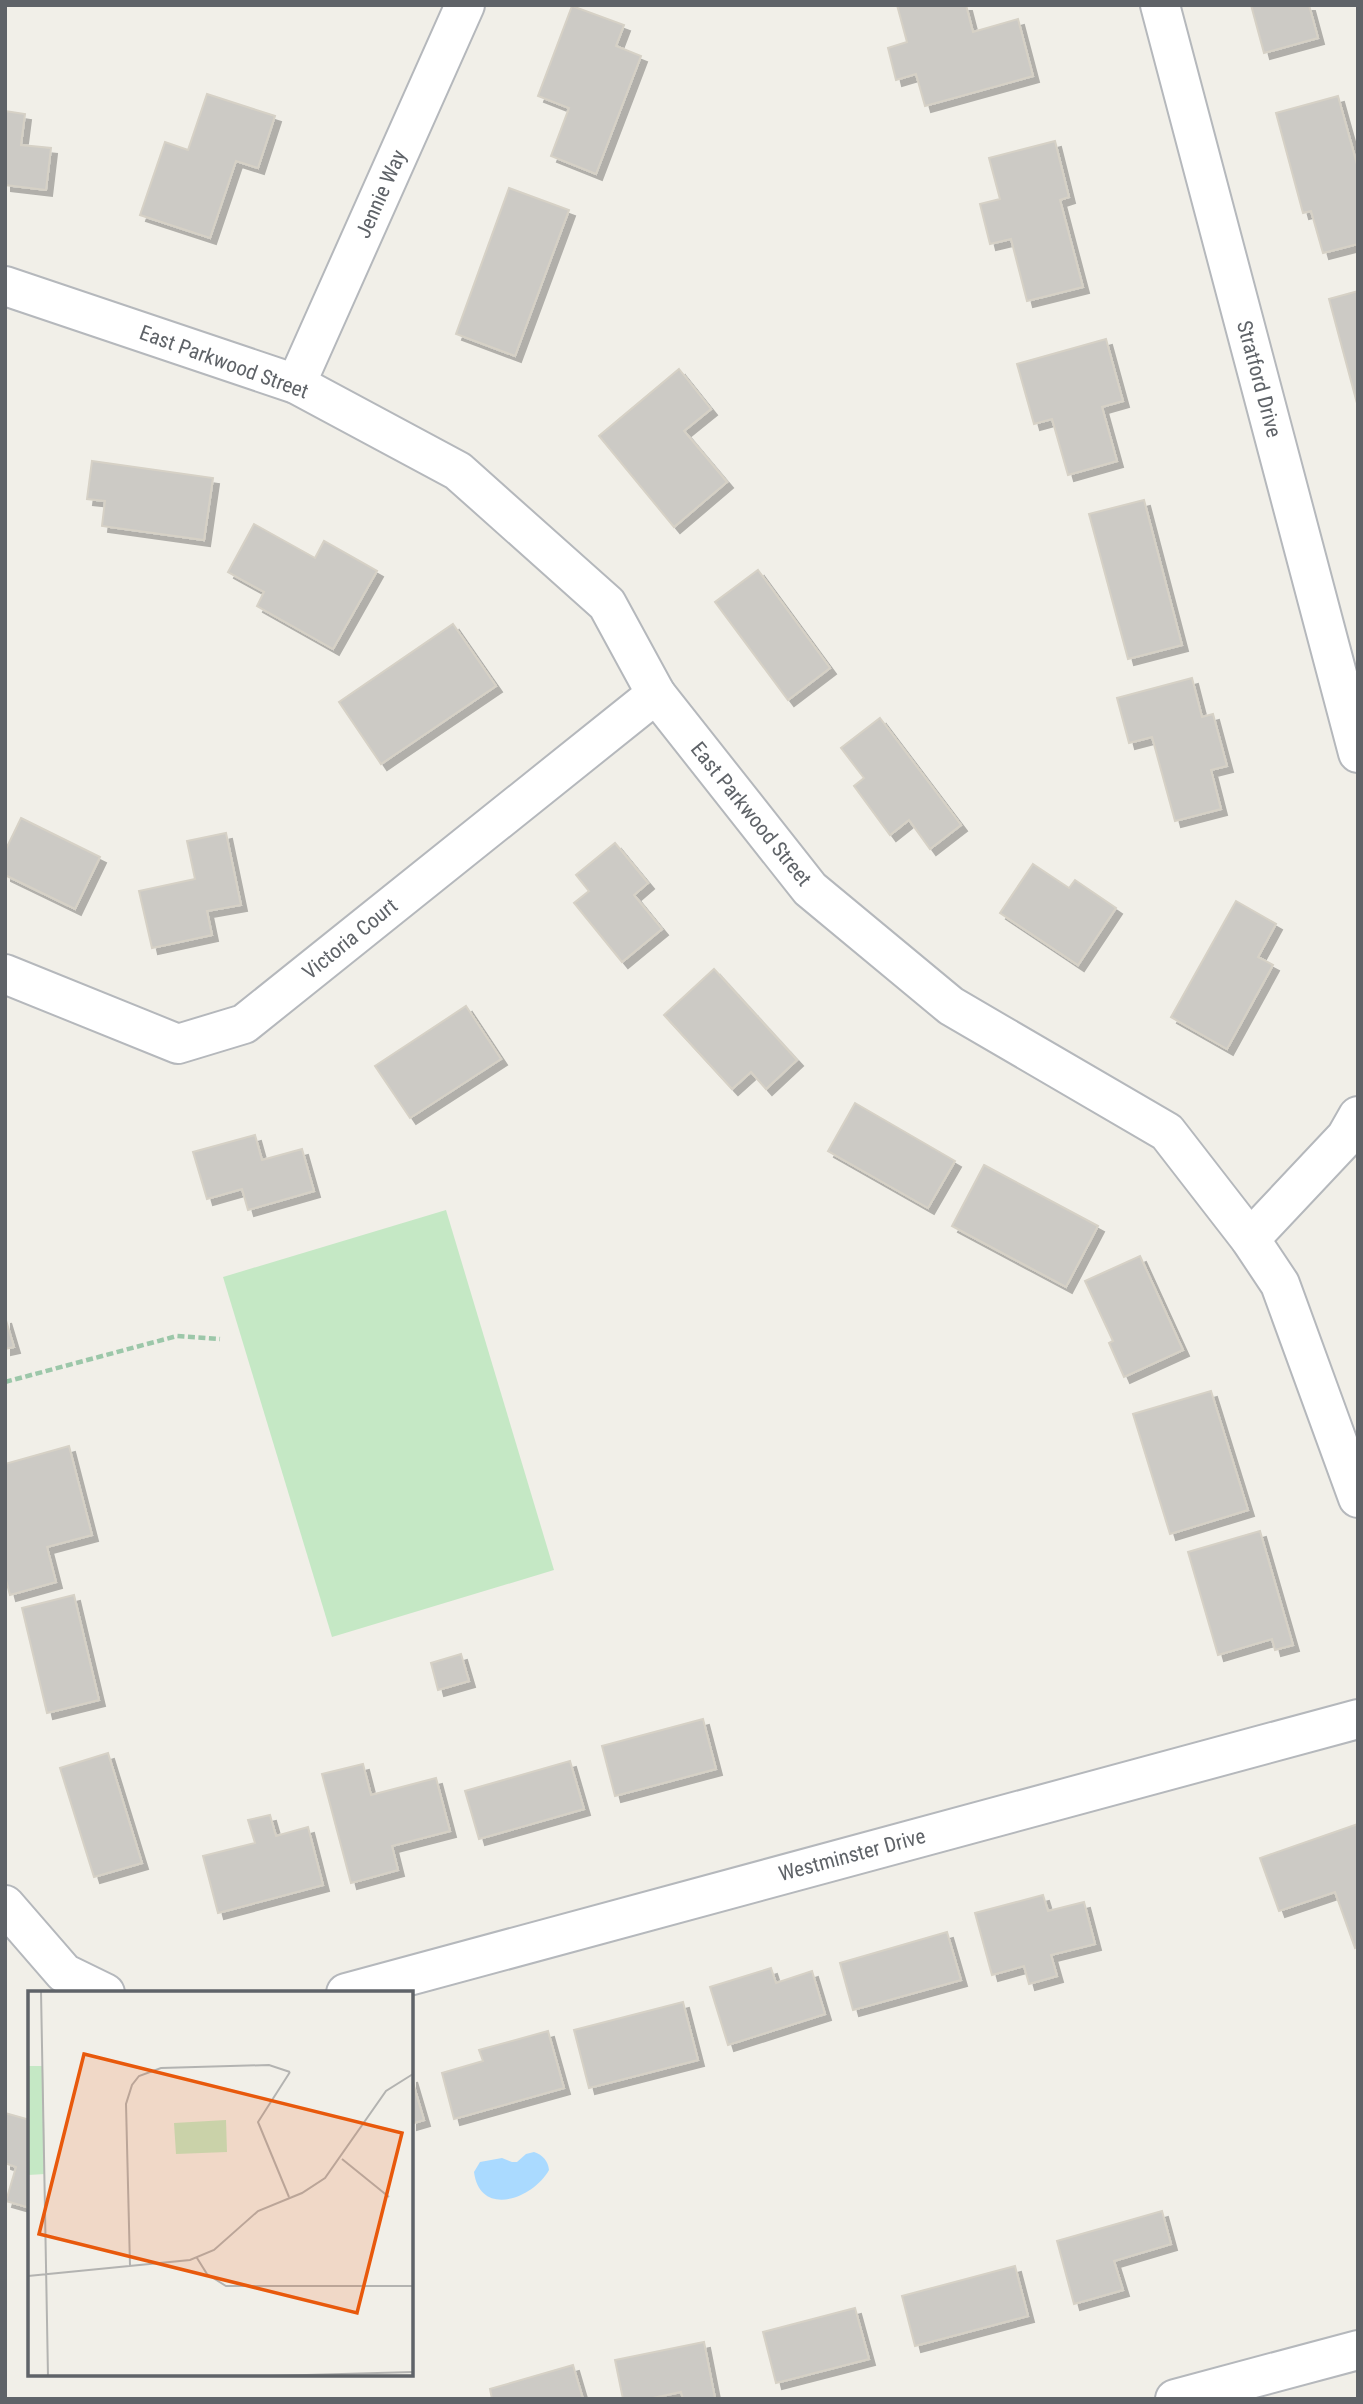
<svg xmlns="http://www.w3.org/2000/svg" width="1363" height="2404" font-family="'Roboto Condensed',sans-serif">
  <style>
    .green { fill: #c5e8c5 }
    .water { fill: #aadaff }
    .building { fill: #cccac5; stroke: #d6d1c6; stroke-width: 2; filter: url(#shadow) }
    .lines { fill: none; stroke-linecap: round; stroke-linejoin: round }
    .minor-casing { stroke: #b5b8bc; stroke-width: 42 }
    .path { stroke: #9cc7a9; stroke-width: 4.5; stroke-dasharray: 7 3.5; stroke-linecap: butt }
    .minor { stroke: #fff; stroke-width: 38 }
    .labels { text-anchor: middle; stroke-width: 5; stroke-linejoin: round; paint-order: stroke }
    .street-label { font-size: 21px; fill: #5f6368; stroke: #fff }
    .inset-road { fill: none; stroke: #b3b3b1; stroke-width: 2 }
    .view { fill: #e8590c; fill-opacity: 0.15; stroke: #e8590c; stroke-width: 3.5 }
    .inset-edge { fill: none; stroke: #5f6368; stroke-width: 3.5 }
  </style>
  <defs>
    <filter id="shadow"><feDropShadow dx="6" dy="6" stdDeviation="0" flood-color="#0004"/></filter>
  </defs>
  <rect width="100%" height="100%" fill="#f1efe8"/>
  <polygon class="green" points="446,1210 554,1570 332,1637 223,1277"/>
  <path class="water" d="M 534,2152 C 543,2155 548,2161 549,2170 C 533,2199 480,2218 474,2172 L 480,2162 L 502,2158 L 512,2162 L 517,2162 L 526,2154 Z"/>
  <g class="building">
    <polygon points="897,5 966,5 973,32 1018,19 1033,76 925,106 916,74 896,80 888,48 907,42"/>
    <polygon points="1251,5 1309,5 1318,38 1264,53"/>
    <polygon points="572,6 624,25 616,46 641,56 596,174 551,156 569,108 538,96"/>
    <polygon points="207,94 275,116 258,168 236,161 210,238 140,215 165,142 188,150"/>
    <polygon points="1338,96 1358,168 1358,244 1323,253 1311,211 1303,213 1276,113"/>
    <polygon points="5,111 25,114 21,145 51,148 46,190 5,185"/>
    <polygon points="1055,141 1069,197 1060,200 1083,287 1027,301 1011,239 990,244 980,204 1000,199 989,158"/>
    <polygon points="509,188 569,210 515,356 456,334"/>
    <polygon points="1358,291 1358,407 1329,299"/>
    <polygon points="1106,339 1123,401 1102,407 1117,461 1068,475 1052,419 1034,424 1017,364"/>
    <polygon points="679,369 711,409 684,431 727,482 674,527 599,436"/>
    <polygon points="92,461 213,478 204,540 102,526 105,501 87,499"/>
    <polygon points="1144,500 1182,645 1128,659 1089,514"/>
    <polygon points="254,524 315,558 324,541 377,571 333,649 257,606 264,592 228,572"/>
    <polygon points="758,570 830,668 788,700 715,602"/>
    <polygon points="453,624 496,686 381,764 339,702"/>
    <polygon points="1192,678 1202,717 1213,714 1227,766 1211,770 1221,809 1175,821 1152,737 1129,743 1117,698"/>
    <polygon points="880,718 961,825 930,849 909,820 890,835 854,786 864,778 841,748"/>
    <polygon points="21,818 100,857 75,909 5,875 5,851"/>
    <polygon points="226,833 241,905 207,911 212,935 152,948 139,891 195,879 187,841"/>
    <polygon points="615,843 648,883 634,895 662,929 622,962 574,903 589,891 576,875"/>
    <polygon points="1033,864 1069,888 1075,880 1116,908 1078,965 1000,913"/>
    <polygon points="1236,901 1276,924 1258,957 1273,965 1227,1049 1171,1017"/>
    <polygon points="714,969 797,1060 766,1089 751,1072 732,1089 664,1015"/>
    <polygon points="466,1006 501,1059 410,1118 375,1066"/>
    <polygon points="855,1103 955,1161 928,1208 828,1151"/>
    <polygon points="255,1135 262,1160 302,1149 314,1191 248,1210 242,1189 207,1199 193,1152"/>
    <polygon points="984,1165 1098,1226 1066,1287 952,1226"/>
    <polygon points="1140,1256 1183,1350 1124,1377 1109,1343 1113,1341 1085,1281"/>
    <polygon points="5,1317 14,1347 5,1349"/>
    <polygon points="1211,1391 1248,1510 1170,1534 1133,1414"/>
    <polygon points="69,1446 92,1535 47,1547 56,1582 10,1595 5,1576 5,1464"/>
    <polygon points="1260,1531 1293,1645 1275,1650 1272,1639 1218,1655 1188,1552"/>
    <polygon points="74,1595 99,1700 47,1713 22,1608"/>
    <polygon points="461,1654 469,1681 438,1690 431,1663"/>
    <polygon points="703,1719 716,1769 615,1796 602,1746"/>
    <polygon points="108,1753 142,1863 94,1877 60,1768"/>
    <polygon points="570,1761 584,1809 479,1839 465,1791"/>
    <polygon points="363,1764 371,1795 436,1778 450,1831 392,1846 398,1870 351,1883 322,1774"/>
    <polygon points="270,1815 276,1836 308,1827 323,1885 218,1913 203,1856 255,1843 248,1820"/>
    <polygon points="1358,1824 1358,1946 1355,1948 1335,1892 1279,1911 1260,1858"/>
    <polygon points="1043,1895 1048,1911 1084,1902 1095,1944 1051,1955 1057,1976 1029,1984 1024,1966 992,1975 975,1913"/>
    <polygon points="947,1932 961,1980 853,2010 840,1963"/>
    <polygon points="771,1968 776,1983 812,1971 825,2014 728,2045 710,1987"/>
    <polygon points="683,2002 698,2060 589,2088 574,2030"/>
    <polygon points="548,2031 564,2088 454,2119 442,2073 483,2061 479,2050"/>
    <polygon points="411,2076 424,2120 411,2124"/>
    <polygon points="5,2113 30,2120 30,2208 6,2201 16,2167 5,2163"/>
    <polygon points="1162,2211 1171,2244 1114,2261 1123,2290 1074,2304 1057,2241"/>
    <polygon points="1015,2266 1028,2316 915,2346 902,2296"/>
    <polygon points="855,2308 869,2359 776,2383 763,2332"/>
    <polygon points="704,2342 715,2398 683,2399 681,2392 648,2399 623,2399 615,2360"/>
    <polygon points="573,2365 583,2399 492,2399 490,2389"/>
  </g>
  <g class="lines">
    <g class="minor-casing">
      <g id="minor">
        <polyline points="1160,5 1358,753"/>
        <polyline points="5,286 296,384 458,471 607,604 656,694 810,889 951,1006 1167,1132 1250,1239 1280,1284 1358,1498"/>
        <polyline points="296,384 465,5"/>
        <polyline points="5,974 178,1044 244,1024 656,694"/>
        <polyline points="1250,1239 1346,1137 1358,1116"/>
        <polyline points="5,1905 64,1973 105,1993"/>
        <polyline points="346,1993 1358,1719"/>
        <polyline points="1175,2399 1358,2350"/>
      </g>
    </g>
    <polyline class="path" points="5,1382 177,1336 220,1339"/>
    <use href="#minor" class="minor"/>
  </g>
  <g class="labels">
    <g class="street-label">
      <text transform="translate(381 194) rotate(-66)" y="7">Jennie Way</text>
      <text transform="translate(224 362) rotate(20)" y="7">East Parkwood Street</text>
      <text transform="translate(1259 379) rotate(75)" y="7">Stratford Drive</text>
      <text transform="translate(751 814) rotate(51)" y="7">East Parkwood Street</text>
      <text transform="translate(350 939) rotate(-39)" y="7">Victoria Court</text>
      <text transform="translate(852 1855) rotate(-15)" y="7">Westminster Drive</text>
    </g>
  </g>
  <g transform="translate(28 1991)">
    <rect width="385" height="385" fill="#f1efe8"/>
    <path d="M 0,75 L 15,75 L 17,183 L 0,184 ZM 198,129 L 199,161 L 148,163 L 146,132 Z" fill="#c5e8c5"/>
    <path class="inset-road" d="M 13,0 L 20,385M 57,0 L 128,0M 314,168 L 361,206M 261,206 L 230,131 L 262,81M 169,267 L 179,283 L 198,295 L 385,295M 102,275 L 98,113 L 104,94 L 111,85 L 133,77 L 241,74 L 262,81M 0,285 L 162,269 L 186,259 L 230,220 L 274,202 L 297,187 L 358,100 L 385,83M 243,385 L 385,381"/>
    <path class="view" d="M 56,63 L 374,142 L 329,322 L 11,243 Z"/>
    <rect width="385" height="385" class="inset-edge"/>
  </g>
  <rect width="1363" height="2404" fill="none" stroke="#5f6368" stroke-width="14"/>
</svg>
